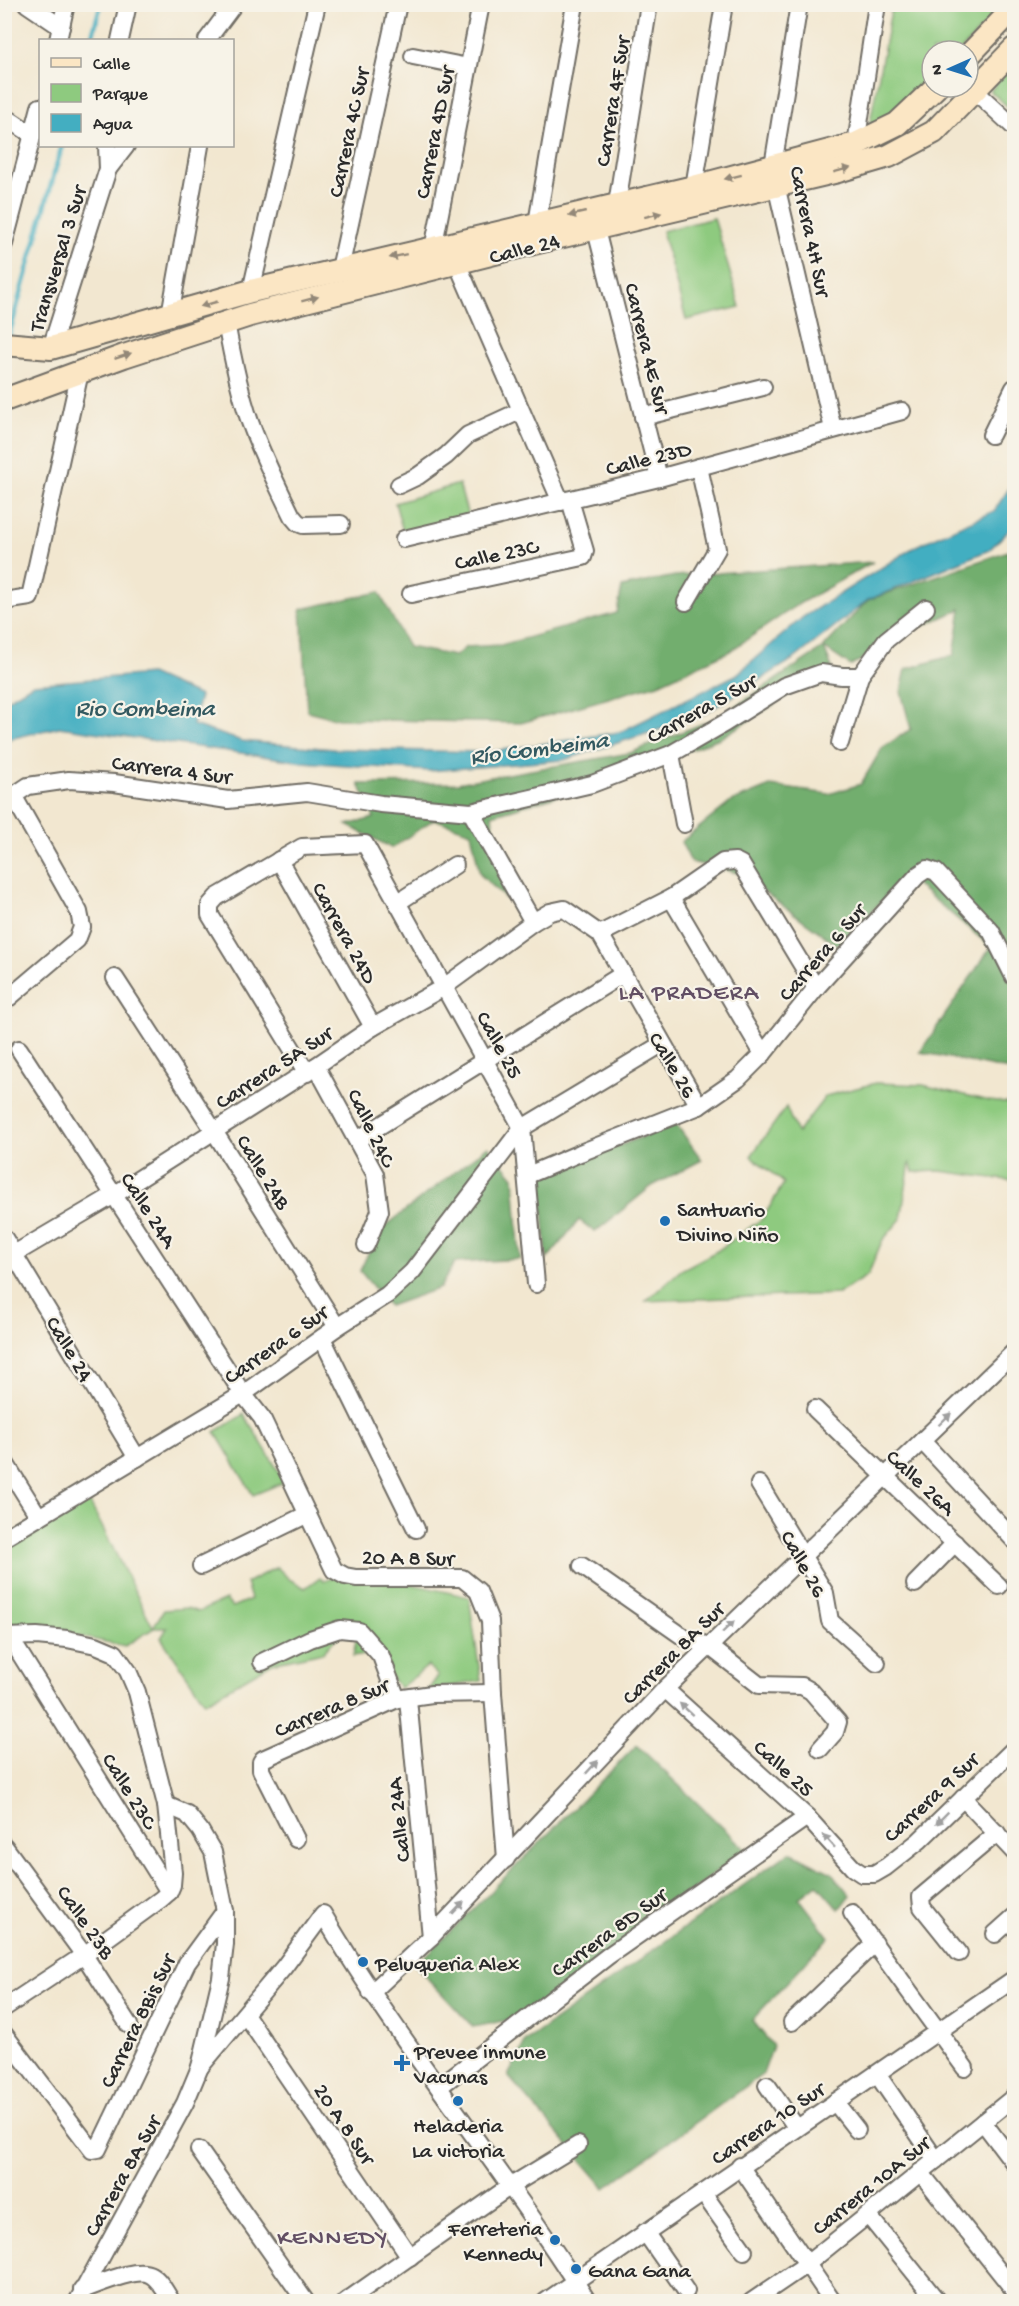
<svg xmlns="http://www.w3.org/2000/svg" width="1019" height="2306" font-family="'Gochi Hand',sans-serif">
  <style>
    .green { fill: #8eca7f; stroke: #5c7a55; stroke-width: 1.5 }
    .forest { fill: #72ae6e; stroke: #4e6c4c; stroke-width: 1.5 }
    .water { fill: #43aec1; stroke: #376c76; stroke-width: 1.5 }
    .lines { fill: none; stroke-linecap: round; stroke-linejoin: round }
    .stream { stroke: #43aec1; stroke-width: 5 }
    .minor-casing { stroke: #716d65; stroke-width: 20 }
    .secondary-casing { stroke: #716d65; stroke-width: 26 }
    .minor { stroke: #fff; stroke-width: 16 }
    .secondary { stroke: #fbe6c4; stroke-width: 22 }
    .oneway { fill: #938878 }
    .oneway2 { fill: #a0a0a0 }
    .poi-dot { fill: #1f6fb2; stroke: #f7f3e8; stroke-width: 2 }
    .labels { text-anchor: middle; stroke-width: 4.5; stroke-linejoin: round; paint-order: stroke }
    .street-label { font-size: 22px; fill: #2b2b2b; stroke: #f7f3e8 }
    .poi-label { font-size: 22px; fill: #2b2b2b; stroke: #f7f3e8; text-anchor: start }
    .water-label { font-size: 24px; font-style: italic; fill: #335960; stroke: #f7f3e8 }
    .neighbourhood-label { font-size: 24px; letter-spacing: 1.5px; fill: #624f64; stroke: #f7f3e8 }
  </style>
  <rect width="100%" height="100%" fill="#f7f3e8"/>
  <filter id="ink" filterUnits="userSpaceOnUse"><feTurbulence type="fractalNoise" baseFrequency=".0167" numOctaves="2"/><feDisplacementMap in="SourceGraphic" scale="12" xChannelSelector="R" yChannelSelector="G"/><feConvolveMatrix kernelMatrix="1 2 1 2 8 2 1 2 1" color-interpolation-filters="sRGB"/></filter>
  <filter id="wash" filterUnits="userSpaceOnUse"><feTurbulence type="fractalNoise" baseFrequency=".008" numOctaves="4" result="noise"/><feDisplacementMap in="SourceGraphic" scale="24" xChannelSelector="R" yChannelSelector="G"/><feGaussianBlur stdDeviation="1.35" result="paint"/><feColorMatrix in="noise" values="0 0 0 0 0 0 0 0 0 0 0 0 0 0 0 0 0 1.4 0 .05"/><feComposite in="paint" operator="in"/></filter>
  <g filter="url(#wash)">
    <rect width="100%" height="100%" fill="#f2e7d0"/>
    <g class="green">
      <polygon points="892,5 1004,5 960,51 932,51 932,80 906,107 869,128"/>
      <polygon points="1014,64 1014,112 990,91"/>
      <polygon points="714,218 740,307 686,320 662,231"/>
      <polygon points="459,484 468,516 404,535 395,503"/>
      <polygon points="876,1083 923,1085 989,1101 1014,1104 1014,1181 940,1171 913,1172 910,1162 901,1219 882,1241 868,1275 838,1294 646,1301 681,1270 717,1251 763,1218 784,1183 751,1156 786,1107 797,1133 826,1096"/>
      <polygon points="244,1414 285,1482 253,1495 215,1432"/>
      <polygon points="84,1491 153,1627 164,1610 187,1608 198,1612 226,1600 232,1607 251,1599 246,1583 277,1567 289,1579 305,1588 320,1577 325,1581 350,1570 469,1597 481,1681 428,1690 438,1676 428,1666 400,1688 370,1653 353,1656 357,1636 340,1634 323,1652 272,1663 205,1702 161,1638 167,1628 154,1628 125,1646 49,1630 5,1629 5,1541"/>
    </g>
    <g class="forest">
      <polygon points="1008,551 1014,678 1014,1071 920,1052 991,947 907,877 837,945 738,873 691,862 681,842 731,802 770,786 829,794 861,784 882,748 911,729 901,692 906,669 954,655 961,609 901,635 851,666 824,648 832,668 722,737 622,777 492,815 505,898 480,874 471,832 434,819 392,848 347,825 374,818 359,784 457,783 630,753 721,716 823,648 868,600"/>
      <polygon points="873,562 797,605 730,651 658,684 521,723 338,719 307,711 301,609 379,592 408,647 455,656 466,647 501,645 617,613 622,587 675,576"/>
      <polygon points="676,1124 702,1160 652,1186 595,1232 579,1220 547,1259 540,1176"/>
      <polygon points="488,1146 514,1177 520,1259 454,1263 440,1288 389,1306 360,1271 378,1232"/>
      <polygon points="637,1745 746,1850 524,2017 473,2027 414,1964 430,1952"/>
      <polygon points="790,1852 832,1873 850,1895 839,1909 817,1884 799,1898 829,1937 752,2020 773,2046 763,2074 605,2188 508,2076 526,2041"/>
    </g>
    <polygon class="water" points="1014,481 1014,525 989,550 868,600 794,659 699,717 564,760 429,771 303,762 59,727 5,740 5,701 33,684 150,674 200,696 193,725 242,741 334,749 488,752 620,732 736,675 803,617 916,546 994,511"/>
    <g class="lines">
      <g class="stream">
        <polyline points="91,40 101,4"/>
        <polyline points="8,338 62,146"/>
      </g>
    </g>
  </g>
  <g filter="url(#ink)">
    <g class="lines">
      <g class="minor-casing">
        <g id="minor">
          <polyline points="27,4 61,27"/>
          <polyline points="799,4 773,166 776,185 833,429"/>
          <polyline points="58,40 66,4"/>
          <polyline points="120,40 128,4"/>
          <polyline points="207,40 234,4"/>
          <polyline points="413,56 468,67"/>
          <polyline points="975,91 1014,127"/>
          <polyline points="4,116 33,135"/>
          <polyline points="856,144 877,4"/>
          <polyline points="108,169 126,146"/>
          <polyline points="694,187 724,4"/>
          <polyline points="617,204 649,4"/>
          <polyline points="596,230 659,478"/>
          <polyline points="537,234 537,223 575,4"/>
          <polyline points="4,244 40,107"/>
          <polyline points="434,257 433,249 481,4"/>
          <polyline points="457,263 561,502"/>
          <polyline points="340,269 398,4"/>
          <polyline points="251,291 317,4"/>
          <polyline points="170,315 200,146"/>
          <path d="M 226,322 C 232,356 239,390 250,422 C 262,455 277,485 292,516 L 298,523 L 303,525 L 341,524"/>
          <polyline points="51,348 108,169 107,146"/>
          <polyline points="643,417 763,387"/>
          <polyline points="991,435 1014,388"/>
          <polyline points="399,485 418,476 446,456 468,435 520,411"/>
          <polyline points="404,539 659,478 902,411"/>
          <polyline points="411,594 583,557 585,551 570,500"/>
          <polyline points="4,601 30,597 80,372"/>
          <polyline points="686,602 717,549 699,467"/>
          <polyline points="840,743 860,676 886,640 926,608"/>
          <polyline points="671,754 684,824"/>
          <polyline points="4,802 28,786 69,780 114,783 228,800 307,792 381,804 471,812 592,784 671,754 725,723 784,686 821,673 842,676 860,676"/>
          <polyline points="471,812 533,922"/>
          <polyline points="279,860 373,1027"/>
          <polyline points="671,898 763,1054"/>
          <polyline points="397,903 455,865"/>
          <polyline points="600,934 671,898 723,862 735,861 741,864 816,988"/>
          <polyline points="115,978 214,1131 337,1327"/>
          <polyline points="4,1002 77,940 82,927 79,912 14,797"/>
          <polyline points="19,1049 243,1394 262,1418 334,1570 345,1576 356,1578 462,1578 478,1591 490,1621 493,1693 506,1859"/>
          <polyline points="316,1066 375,1174 380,1211 366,1245"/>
          <polyline points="307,1073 210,915 210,905 217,897 302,847 365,844 522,1128 536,1284"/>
          <polyline points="357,1140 623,974"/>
          <polyline points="528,1175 580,1153 699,1106 738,1079 763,1054 816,988 918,875 927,869 936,872 991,931 1014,977"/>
          <polyline points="4,1238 137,1458"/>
          <polyline points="4,1260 114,1195 316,1066 373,1027 444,987 533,922 550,912 564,909 600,934 699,1106"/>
          <polyline points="322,1338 416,1529"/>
          <polyline points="815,1409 999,1586"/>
          <polyline points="922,1441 1014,1540"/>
          <polyline points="4,1461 39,1517"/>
          <polyline points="759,1484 825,1593 830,1621 877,1663"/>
          <polyline points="4,1538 243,1394 337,1327 387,1295 412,1272 522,1128 662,1044"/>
          <polyline points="201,1566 308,1514"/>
          <polyline points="582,1566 685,1638 709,1646 759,1685 802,1686 811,1691 838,1722 835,1732 820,1749"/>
          <polyline points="915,1584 955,1543"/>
          <polyline points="9,1636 169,1892"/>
          <polyline points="4,1637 37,1636 67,1639 96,1645 115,1653 128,1671 137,1692 166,1805 173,1873 172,1885 169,1892 161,1899 84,1955 4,2008"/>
          <polyline points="262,1662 310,1639 340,1629 359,1631 381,1656 397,1699"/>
          <polyline points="665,1689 807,1817 853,1868 862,1874 874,1874 886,1867 919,1841 1014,1749"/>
          <polyline points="408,1699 431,1937"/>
          <polyline points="963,1798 1014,1852"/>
          <polyline points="296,1839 261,1770 261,1762 263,1759 397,1699 432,1694 493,1693"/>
          <polyline points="4,1846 84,1955 129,2025"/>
          <polyline points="852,1913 965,2068"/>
          <polyline points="995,1934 1014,1917"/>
          <polyline points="959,1953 922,1907 921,1897 997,1833"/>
          <polyline points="371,1993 431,1937 665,1689 1014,1352"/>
          <polyline points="245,2014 410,2257"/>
          <polyline points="792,2022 875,1943"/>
          <polyline points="4,2034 92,2150 98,2149 187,1963 225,1911"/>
          <path d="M 200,2067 L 284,1967 L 323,1914 C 402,2049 505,2169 588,2302"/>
          <polyline points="877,2074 936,2160"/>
          <polyline points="767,2085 796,2127"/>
          <polyline points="439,2087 608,1956 807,1817"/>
          <polyline points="835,2102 857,2130"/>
          <polyline points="983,2122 1014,2163"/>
          <polyline points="199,2150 306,2302"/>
          <polyline points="740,2166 833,2302"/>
          <polyline points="920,2172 1014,2290"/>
          <polyline points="703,2193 744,2251"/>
          <polyline points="868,2215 938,2302"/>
          <polyline points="645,2232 686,2291"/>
          <path d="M 82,2290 C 98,2285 137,2266 151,2275 C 160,2280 166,2293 172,2302"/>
          <polyline points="77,2302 185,2103 200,2067 221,1978 225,1944 225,1911 213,1852 200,1830 187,1814 166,1805"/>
          <polyline points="345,2302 509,2187 578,2145"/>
          <polyline points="545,2302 1014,1979"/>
          <polyline points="751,2302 807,2264 1014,2097"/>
        </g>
      </g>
      <g class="secondary-casing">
        <g id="secondary">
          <polyline points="968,56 1014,8"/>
          <polyline points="4,344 51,348 251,291 694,187 856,144 897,124 936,87"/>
          <polyline points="4,400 124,356 250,315 538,242 838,171 889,156 934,132 1014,49"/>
        </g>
      </g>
      <use href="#minor" class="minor"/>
      <use href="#secondary" class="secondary"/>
    </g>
    <defs><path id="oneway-solid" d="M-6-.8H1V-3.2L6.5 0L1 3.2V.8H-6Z" transform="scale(1.5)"/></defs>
    <g class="oneway">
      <use href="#oneway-solid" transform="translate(842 170) rotate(-15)"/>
      <use href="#oneway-solid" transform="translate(733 177) rotate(166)"/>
      <use href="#oneway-solid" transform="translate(577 214) rotate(167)"/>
      <use href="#oneway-solid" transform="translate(653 215) rotate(-14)"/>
      <use href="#oneway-solid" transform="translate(398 256) rotate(168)"/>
      <use href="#oneway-solid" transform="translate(310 299) rotate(-15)"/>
      <use href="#oneway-solid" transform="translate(209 304) rotate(164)"/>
      <use href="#oneway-solid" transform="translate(123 356) rotate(-19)"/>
    </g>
    <g class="oneway2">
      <use href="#oneway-solid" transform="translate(945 1419) rotate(-44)"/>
      <use href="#oneway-solid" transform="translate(728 1627) rotate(-44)"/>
      <use href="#oneway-solid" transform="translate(686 1709) rotate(-138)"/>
      <use href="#oneway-solid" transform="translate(592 1767) rotate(-47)"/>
      <use href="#oneway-solid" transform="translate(942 1818) rotate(135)"/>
      <use href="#oneway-solid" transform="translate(829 1841) rotate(-132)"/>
      <use href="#oneway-solid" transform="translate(458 1908) rotate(-46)"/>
    </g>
  </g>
  <g class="poi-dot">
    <circle cx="665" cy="1221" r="6"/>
    <circle cx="363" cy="1962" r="6"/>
    <path d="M399 2054h6v6h6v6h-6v6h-6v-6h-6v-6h6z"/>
    <circle cx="458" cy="2101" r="6"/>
    <circle cx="555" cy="2240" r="6"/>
    <circle cx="576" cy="2269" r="6"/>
  </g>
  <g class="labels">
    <g class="street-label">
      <text transform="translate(611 101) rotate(-81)" y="8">Carrera 4F Sur</text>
      <text transform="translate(347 132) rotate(-78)" y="8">Carrera 4C Sur</text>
      <text transform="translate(433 132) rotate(-79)" y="8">Carrera 4D Sur</text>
      <text transform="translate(812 231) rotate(78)" y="8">Carrera 4H Sur</text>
      <text transform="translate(524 247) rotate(-14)" y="8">Calle 24</text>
      <text transform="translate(56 258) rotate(-73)" y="8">Transversal 3 Sur</text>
      <text transform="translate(649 348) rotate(76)" y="8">Carrera 4E Sur</text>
      <text transform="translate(648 457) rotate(-14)" y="8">Calle 23D</text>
      <text transform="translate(496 553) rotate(-12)" y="8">Calle 23C</text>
      <text transform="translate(701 707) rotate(-29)" y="8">Carrera 5 Sur</text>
      <text transform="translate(172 768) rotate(7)" y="8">Carrera 4 Sur</text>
      <text transform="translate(346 932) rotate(61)" y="8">Carrera 24D</text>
      <text transform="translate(821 951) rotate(-49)" y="8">Carrera 6 Sur</text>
      <text transform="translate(501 1044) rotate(61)" y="8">Calle 25</text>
      <text transform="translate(674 1064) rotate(59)" y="8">Calle 26</text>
      <text transform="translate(273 1066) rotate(-33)" y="8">Carrera 5A Sur</text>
      <text transform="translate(373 1127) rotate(64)" y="8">Calle 24C</text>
      <text transform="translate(265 1171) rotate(58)" y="8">Calle 24B</text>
      <text transform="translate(150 1209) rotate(57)" y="8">Calle 24A</text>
      <text transform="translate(275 1343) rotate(-35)" y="8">Carrera 6 Sur</text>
      <text transform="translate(71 1348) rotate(59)" y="8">Calle 24</text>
      <text transform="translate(922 1481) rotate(43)" y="8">Calle 26A</text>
      <text transform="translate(408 1556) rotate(1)" y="8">20 A 8 Sur</text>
      <text transform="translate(805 1563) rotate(61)" y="8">Calle 26</text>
      <text transform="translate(672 1652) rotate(-45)" y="8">Carrera 8A Sur</text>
      <text transform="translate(331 1706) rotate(-23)" y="8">Carrera 8 Sur</text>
      <text transform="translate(785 1767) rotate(42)" y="8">Calle 25</text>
      <text transform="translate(131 1790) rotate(58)" y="8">Calle 23C</text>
      <text transform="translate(930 1796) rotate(-43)" y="8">Carrera 9 Sur</text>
      <text transform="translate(397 1820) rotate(-96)" y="8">Calle 24A</text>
      <text transform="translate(87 1921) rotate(55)" y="8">Calle 23B</text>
      <text transform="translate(608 1931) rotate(-36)" y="8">Carrera 8D Sur</text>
      <text transform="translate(136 2020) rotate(-64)" y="8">Carrera 8Bis Sur</text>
      <text transform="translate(767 2122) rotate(-34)" y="8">Carrera 10 Sur</text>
      <text transform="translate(346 2123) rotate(56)" y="8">20 A 8 Sur</text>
      <text transform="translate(121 2175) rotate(-61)" y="8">Carrera 8A Sur</text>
      <text transform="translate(870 2184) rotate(-39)" y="8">Carrera 10A Sur</text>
    </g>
    <g class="poi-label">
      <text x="677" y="1216">Santuario<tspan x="677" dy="25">Divino Niño</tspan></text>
      <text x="375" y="1970">Peluqueria Alex</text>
      <text x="414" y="2058">Prevee inmune<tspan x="414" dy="25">Vacunas</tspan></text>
      <text x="458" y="2132" text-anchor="middle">Heladeria<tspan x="458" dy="25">La victoria</tspan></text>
      <text x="543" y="2235" text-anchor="end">Ferreteria<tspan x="543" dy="25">Kennedy</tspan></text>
      <text x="588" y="2277">Gana Gana</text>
    </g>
    <g class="water-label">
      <text x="145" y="715">Rio Combeima</text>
      <text transform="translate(539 747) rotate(-7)" y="8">Río Combeima</text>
    </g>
    <g class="neighbourhood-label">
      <text x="689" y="999">LA PRADERA</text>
      <text x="333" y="2244">KENNEDY</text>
    </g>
  </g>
  <rect width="1019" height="2306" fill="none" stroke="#f7f3e8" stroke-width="24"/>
  <rect x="39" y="39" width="195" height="108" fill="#f7f3e8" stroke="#a5a39c" stroke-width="1.5"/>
  <rect x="51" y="58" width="30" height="9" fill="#fbe6c4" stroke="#a5a39c" stroke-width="1.5"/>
  <text x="93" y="69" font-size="18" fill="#2b2b2b">Calle</text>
  <rect x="51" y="84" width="30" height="18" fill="#8eca7f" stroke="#a5a39c" stroke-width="1.5"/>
  <text x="93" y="99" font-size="18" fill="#2b2b2b">Parque</text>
  <rect x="51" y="114" width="30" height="18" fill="#43aec1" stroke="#a5a39c" stroke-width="1.5"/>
  <text x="93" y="129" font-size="18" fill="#2b2b2b">Agua</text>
  <g transform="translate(950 69) rotate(267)"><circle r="28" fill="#f7f3e8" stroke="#a5a39c" stroke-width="1.5"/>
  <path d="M0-4.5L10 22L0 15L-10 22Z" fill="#1f6fb2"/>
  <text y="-9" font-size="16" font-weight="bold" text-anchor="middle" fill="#2b2b2b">N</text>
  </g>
</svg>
